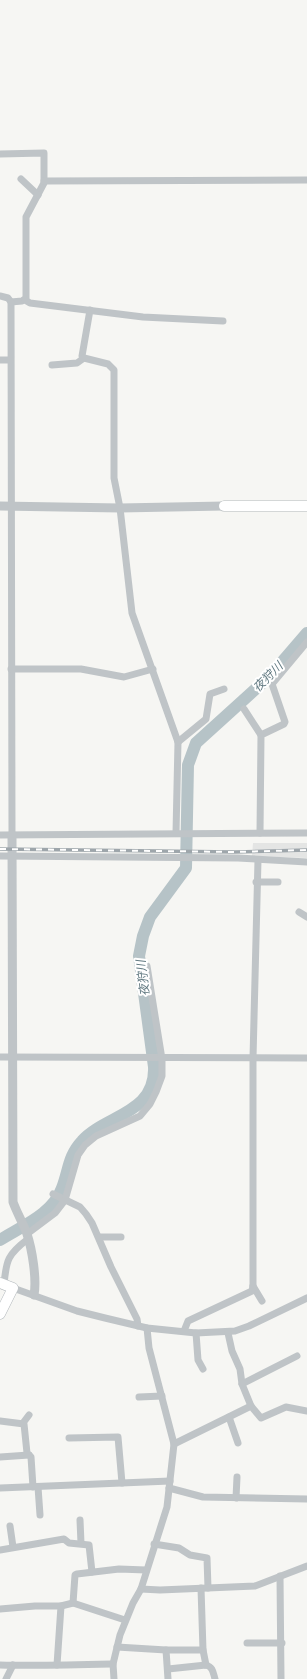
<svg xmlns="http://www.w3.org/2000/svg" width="307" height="1679" font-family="Quicksand,'Noto Sans JP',sans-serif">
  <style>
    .built { fill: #e4e5e4 }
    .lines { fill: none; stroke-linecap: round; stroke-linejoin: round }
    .river { stroke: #b6c3c7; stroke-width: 12 }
    .secondary-casing { stroke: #b2b8bc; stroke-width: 11 }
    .minor { stroke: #bfc4c7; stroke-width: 7 }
    .tertiary { stroke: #bfc4c7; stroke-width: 9 }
    .secondary { stroke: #fff; stroke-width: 10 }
    .rail-casing { stroke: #9ea6ab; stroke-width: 3.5 }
    .rail { stroke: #fff; stroke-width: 2; stroke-dasharray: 6; stroke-linecap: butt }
    .labels { text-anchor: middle; stroke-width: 4; stroke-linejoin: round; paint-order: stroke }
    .water-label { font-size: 12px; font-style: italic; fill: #617981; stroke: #fff }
  </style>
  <rect width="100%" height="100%" fill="#f6f6f3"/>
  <polygon class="built" points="253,843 307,843 307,858 252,856"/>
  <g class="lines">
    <path class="river" d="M 0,1240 C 22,1226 53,1214 62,1188 C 69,1170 68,1156 82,1141 C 105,1115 156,1114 154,1067 L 139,956 L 143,936 L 150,917 L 186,868 L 188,765 L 196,743 L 270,676 L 307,633"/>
    <g class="secondary-casing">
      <g id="secondary">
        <polyline points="224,506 307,506"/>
        <polyline points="0,1283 13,1288 0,1314"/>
      </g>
    </g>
    <g class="minor">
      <polyline points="0,154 44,153 44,183 26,217 26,298 22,301 11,302 12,835"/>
      <polyline points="21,179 38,195"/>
      <polyline points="44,181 307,180"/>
      <polyline points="0,296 8,298 11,302"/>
      <polyline points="25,300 30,303 143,317 223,321"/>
      <polyline points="90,310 82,356 84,358 108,364 114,370 114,478 120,508 132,613 178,742 176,833"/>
      <polyline points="0,360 10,360"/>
      <polyline points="52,365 77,363 84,358"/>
      <polyline points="11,669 81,669 124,677 153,669"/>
      <polyline points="244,709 261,735"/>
      <polyline points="178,742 206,719 210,694 224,689"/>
      <polyline points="260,833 261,735 284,724 285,722 272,684 307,642"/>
      <polyline points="0,835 307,833"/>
      <polyline points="0,856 238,858 307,862"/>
      <polyline points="256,882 278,882"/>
      <polyline points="299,912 307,917"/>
      <polyline points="0,1057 307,1058"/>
      <polyline points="53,1194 80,1207 86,1214 92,1223 111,1267 137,1319 138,1326"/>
      <polyline points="27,1234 55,1213 65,1200 78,1155 85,1145 96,1136 140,1116 150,1104 156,1092 162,1076 162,1059 147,966"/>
      <polyline points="99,1237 121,1237"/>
      <path d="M 4,1285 C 6,1260 8,1254 28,1239"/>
      <polyline points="253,1286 262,1301"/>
      <polyline points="13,1288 77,1311 105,1318 147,1328 196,1333 235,1331 249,1326 307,1298"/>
      <polyline points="184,1331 188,1321 252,1291 253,1286 253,1058 258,860"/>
      <polyline points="196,1333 198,1360 203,1369"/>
      <polyline points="228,1333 232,1351 240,1369 242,1384 251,1406"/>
      <polyline points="242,1384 297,1356"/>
      <polyline points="139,1397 162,1396"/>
      <polyline points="229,1417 238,1443"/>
      <polyline points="0,1421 24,1424 27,1453 31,1457 33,1487"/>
      <polyline points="23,1423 29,1415"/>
      <polyline points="69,1438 118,1437 122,1483"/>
      <polyline points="174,1444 251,1406 261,1418 286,1407 307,1411"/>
      <polyline points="0,1457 29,1455"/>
      <polyline points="38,1487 40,1515"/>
      <polyline points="0,1488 170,1481"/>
      <polyline points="169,1488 203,1497 307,1499"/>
      <polyline points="236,1498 237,1477"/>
      <polyline points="80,1520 81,1543"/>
      <polyline points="10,1526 13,1547"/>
      <polyline points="154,1544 179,1548 190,1555 207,1558 208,1588"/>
      <polyline points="0,1550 64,1539 69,1543 89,1545 92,1572"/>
      <polyline points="280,1576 281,1679"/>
      <polyline points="201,1588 203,1650 206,1665"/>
      <polyline points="141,1589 160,1590 255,1586 307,1566"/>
      <polyline points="73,1603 75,1575 77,1574 119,1569 146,1570"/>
      <polyline points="0,1609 35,1606 61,1606 73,1603 125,1620"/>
      <polyline points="247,1643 282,1643"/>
      <polyline points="117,1647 166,1650 203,1650"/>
      <polyline points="166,1650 168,1679"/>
      <path d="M 0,1665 C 38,1666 75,1665 113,1664"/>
      <polyline points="57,1665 61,1606"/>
      <path d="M 168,1669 L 206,1665 C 213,1667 213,1672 215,1679"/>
      <polyline points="6,1679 13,1665"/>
      <polyline points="114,1679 113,1664 120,1635 133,1603 141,1589 167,1507 174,1444 149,1348 147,1328"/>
    </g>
    <g class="tertiary">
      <polyline points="0,506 120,508 224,506"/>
      <path d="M 12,835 L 13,1202 C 17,1213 23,1223 27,1234 C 32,1249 37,1279 34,1295"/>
    </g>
    <use href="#secondary" class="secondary"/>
    <g class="rail-casing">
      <polyline id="rail" points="0,849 235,852 307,850"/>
    </g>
    <use href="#rail" class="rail"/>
  </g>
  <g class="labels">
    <g class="water-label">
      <text transform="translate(268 677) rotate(-45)" y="4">夜狩川</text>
      <text transform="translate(143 978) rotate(-97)" y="4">夜狩川</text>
    </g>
  </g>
</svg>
